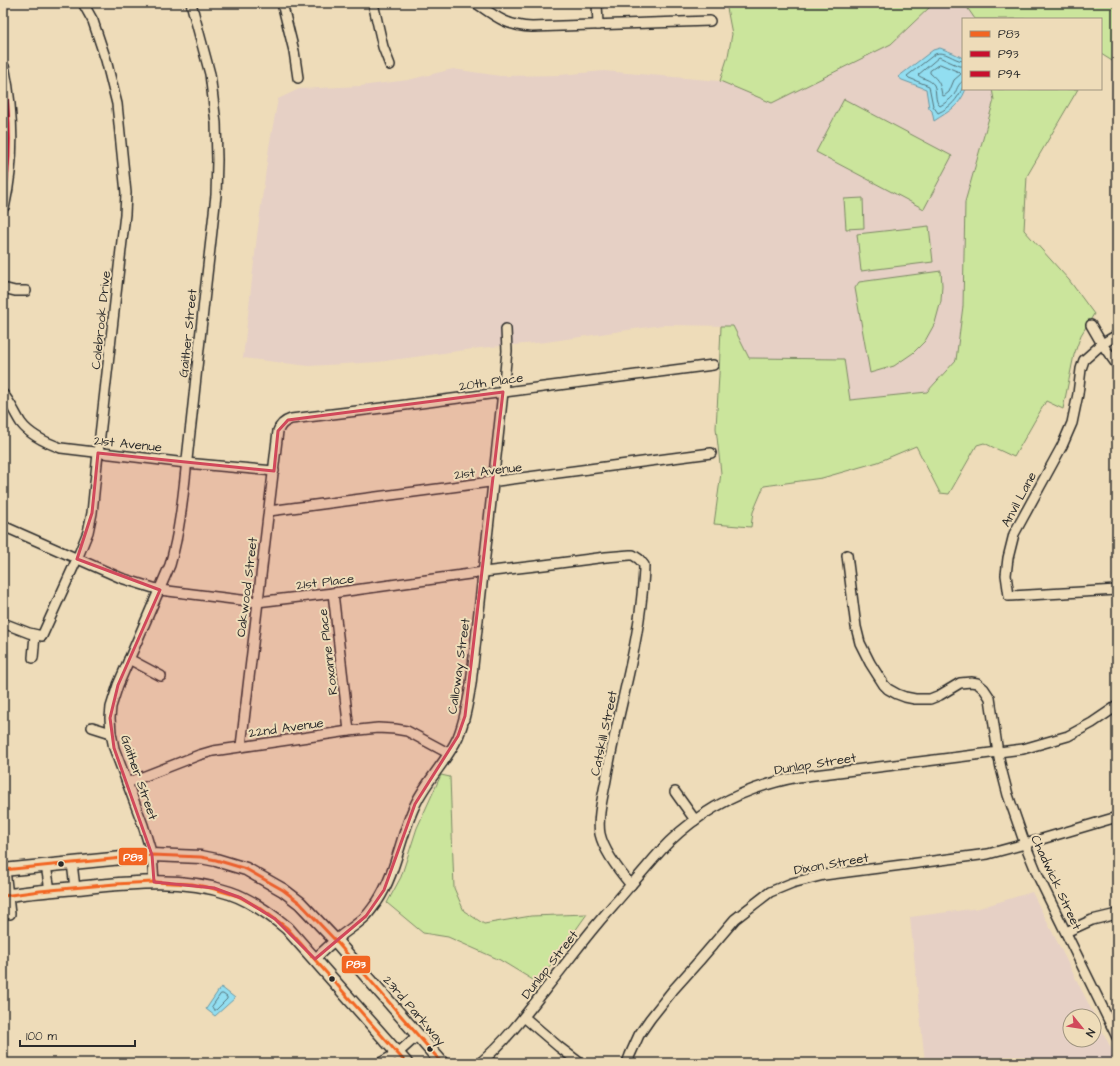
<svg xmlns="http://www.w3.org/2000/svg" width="1120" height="1066" font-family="'Architects Daughter',sans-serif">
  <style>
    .built { fill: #e6d0c5; fill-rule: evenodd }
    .green { fill: #cbe59c; stroke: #7b8864 }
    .water { fill: #92def1; stroke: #6996a2 }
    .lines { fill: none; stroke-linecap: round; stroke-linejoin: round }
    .shore { stroke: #54737a; stroke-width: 1 }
    .street-casing { stroke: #2b2b2b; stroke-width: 12 }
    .secondary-casing { stroke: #2b2b2b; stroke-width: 15 }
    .street { stroke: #eedcb9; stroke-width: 9 }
    .secondary { stroke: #eedcb9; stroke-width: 12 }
    .bus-1-casing { stroke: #eedcb9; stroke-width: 6 }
    .bus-2-casing { stroke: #eedcb9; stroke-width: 6 }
    .bus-3-casing { stroke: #eedcb9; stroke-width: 6 }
    .bus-1 { stroke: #f26522; stroke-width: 3 }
    .bus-2 { stroke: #c8102e; stroke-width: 3 }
    .bus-3 { stroke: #c8102e; stroke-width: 3 }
    .marked { fill: #d1495b; fill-opacity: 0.2; stroke: #d1495b; stroke-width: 3; stroke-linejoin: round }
    .bus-dot { fill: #2b2b2b; stroke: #eedcb9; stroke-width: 1.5 }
    .labels { text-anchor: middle; stroke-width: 4; stroke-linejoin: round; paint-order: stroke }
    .street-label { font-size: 13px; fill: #2b2b2b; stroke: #eedcb9 }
    .line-badge { stroke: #eedcb9; stroke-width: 1.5 }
    .badge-label { font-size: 11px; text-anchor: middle; font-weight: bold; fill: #fff }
  </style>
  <rect width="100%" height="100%" fill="#eedcb9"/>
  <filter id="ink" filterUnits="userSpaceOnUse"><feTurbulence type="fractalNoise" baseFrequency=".025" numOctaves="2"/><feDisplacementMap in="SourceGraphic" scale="8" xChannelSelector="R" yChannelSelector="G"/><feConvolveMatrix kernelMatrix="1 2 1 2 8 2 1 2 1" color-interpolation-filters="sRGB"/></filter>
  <g filter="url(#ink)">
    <g class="built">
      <polygon points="965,3 975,19 963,19 963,89 993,89 994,100 965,202 963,306 956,360 927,392 850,400 844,359 749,358 733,326 662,325 546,342 480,348 378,362 309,366 243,358 257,236 269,147 278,99 299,89 360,86 408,80 453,69 500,76 560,75 604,71 720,81 772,103 891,44 931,6"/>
      <path d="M 1032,892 L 1117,1060 L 1117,1063 L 925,1063 L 910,917 L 979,908 ZM 1070,1016 L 1094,1016 L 1094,1040 L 1070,1040 Z"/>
    </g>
    <g class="green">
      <polygon points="726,3 1117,3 1117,64 1101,54 1101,19 975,19 964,3 931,6 891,44 772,103 720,81 728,56 732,34"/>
      <polygon points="992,89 1078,89 1027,176 1024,230 1069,280 1094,314 1081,335 1074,355 1063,409 1046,401 1014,457 984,443 977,445 949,494 940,493 916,446 878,462 822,478 764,486 753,512 751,527 714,524 721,473 716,428 719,375 721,326 733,326 749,358 844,359 850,400 927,392 956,360 963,306 965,202 994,100"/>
      <polygon points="844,99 952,156 924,209 816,152"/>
      <polygon points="863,198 864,228 846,229 844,199"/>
      <polygon points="929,226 933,262 861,271 857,234"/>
      <polygon points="941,271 942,285 941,301 935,323 925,341 913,353 894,366 870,373 855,288 859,282"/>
      <polygon points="441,775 450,777 454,888 464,911 484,924 531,916 587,914 538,983 500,960 448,937 423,933 387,903 401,877 417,828"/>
    </g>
    <g class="water">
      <path d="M 940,48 L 953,53 L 963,58 L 963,89 L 966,89 C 959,107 949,111 934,121 L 932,111 L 929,108 L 926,89 L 902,80 L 898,77 L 933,50 Z"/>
      <polygon points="221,987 235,998 215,1016 206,1009"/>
    </g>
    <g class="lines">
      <g class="shore">
        <path d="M 963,61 C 953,60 945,50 935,54 L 907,76 L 909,78 L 929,86 L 933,106 L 938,113 C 951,107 957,100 963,87"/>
        <path d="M 940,64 L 959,72 L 961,74 L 954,80 L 949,92 L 944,96 L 942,95 C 940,83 939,81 930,73 L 930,71 Z"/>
        <path d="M 963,66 L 959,66 L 939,57 L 918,75 C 922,79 930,79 934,85 C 937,91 934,101 940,106 C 945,103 950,100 954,95 C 957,90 957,85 963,81"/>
        <polygon points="221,994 223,994 227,997 227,999 216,1010 214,1010 212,1007"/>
      </g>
      <g class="street-casing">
        <g id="street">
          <polyline points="282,3 294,51 298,78"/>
          <polyline points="373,3 383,47 390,65"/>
          <path d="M 476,3 C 496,17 507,26 532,27 L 710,21"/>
          <polyline points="597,3 598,25"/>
          <polyline points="3,288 15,291 26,291"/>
          <polyline points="1091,325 1102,344 1117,365"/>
          <polyline points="1117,335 1102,344 1084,360 1081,369 1078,394 1072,423 1062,446 1014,534 1008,558 1006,575 1009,596 1117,590"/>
          <path d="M 3,394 C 11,403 15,414 21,423 C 30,435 47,443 61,448 L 186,463 L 274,471"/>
          <polyline points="269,511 711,453"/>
          <path d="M 3,526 L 121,578 L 160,590 L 257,602 L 333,593 L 484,572 L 544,565 L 606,557 L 630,555 L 633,555 L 639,559 L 644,565 C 644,575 643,585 642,595 C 636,658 616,718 606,780 C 603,796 597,818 600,834 C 604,851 620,872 631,885"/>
          <polyline points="847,555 856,627 860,643 870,663 884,685 888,689 897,694 905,697 915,699 930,699 940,695 960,683 971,682 977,683 984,689 990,698 998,753 1001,768 1008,795 1025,844 1039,878 1117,1037"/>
          <polyline points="333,593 349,731"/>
          <polyline points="3,623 29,633 42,636 77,559 88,532 92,513 98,453 125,214 126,193 117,104 106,60 93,21 83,3"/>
          <polyline points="33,658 35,635"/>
          <polyline points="129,659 161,676"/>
          <polyline points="92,727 111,733"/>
          <path d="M 241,746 L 278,431 C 280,425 285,421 291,419 L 390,407 L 713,365"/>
          <polyline points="127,783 199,755 213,751 349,731 378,728 395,729 407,731 448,753"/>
          <polyline points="675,792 695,820"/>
          <polyline points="72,863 75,888"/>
          <polyline points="46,866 50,890"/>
          <polyline points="5,870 10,914"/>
          <path d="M 154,882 L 152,855 L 143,825 L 114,748 L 111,733 L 110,718 L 111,707 L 118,685 L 170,565 C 183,520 185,471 191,424 C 199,348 207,271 216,195 L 217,160 L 216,123 L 210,74 L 191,3"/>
          <polyline points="1066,932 1092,920 1117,914"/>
          <path d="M 315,959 C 322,952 329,945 337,939 C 346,931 357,925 366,916 C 370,912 373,907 377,902 C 397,872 400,835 416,803 C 427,780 447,761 458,737 C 465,720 468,702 471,684 L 503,392 L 507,351 L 506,329"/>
          <polyline points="524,1017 559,1047 580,1063"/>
          <polyline points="380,1063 398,1053 418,1035"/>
          <path d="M 480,1063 C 506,1041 527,1013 548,986 C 565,965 580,944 597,924 C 608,911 619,899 629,887 C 643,872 655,856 669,842 C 705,807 750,786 798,777 L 1023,749 L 1068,736 L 1092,723 L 1117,706"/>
          <polyline points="627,1063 630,1055 639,1035 650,1019 673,990 699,961 735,919 770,892 792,883 824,875 988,854 1025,844 1117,817"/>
        </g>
      </g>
      <g class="secondary-casing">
        <g id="secondary">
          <path d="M 3,68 C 12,113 13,161 3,206"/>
          <polyline points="3,870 152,855 201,857 216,860 246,869 283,890 300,903 335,940 442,1063"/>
          <path d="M 3,896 C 27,892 52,890 76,888 C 127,883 180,876 230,893 C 251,900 270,914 287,928 L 406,1063"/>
        </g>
      </g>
      <use href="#street" class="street"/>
      <use href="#secondary" class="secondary"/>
      <g class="bus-1-casing">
        <g id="bus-1">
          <polyline points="3,870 152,855 201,857 216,860 246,869 283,890 300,903 335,940 442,1063"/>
          <polyline points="3,896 40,891 115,884 153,882 192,884 211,888 238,896 260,908 287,928 406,1063"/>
        </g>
      </g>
      <g class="bus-2-casing">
        <path id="bus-2" d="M 3,68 C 11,115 12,160 3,206"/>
      </g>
      <g class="bus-3-casing">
        <polyline id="bus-3" points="3,101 5,137 3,175"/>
      </g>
      <use href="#bus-1" class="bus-1"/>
      <use href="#bus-2" class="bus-2"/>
      <use href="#bus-3" class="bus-3"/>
    </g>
  </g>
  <path class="marked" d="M 503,392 L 465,716 L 458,736 L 415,804 L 384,890 L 366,916 L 315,959 L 275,919 L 241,898 L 214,888 L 154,882 L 152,855 L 114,748 L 110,718 L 118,685 L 160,590 L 77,559 L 92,513 L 98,453 L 274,471 L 278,431 L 288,420 Z"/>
  <g class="bus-dot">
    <circle cx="61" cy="864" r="3.5"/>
    <circle cx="332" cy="979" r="3.5"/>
    <circle cx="430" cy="1049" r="3.5"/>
  </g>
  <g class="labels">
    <g class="street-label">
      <text transform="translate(100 320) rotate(-84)" y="5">Colebrook Drive</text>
      <text transform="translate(187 333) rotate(-84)" y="5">Gaither Street</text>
      <text transform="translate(491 381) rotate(-8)" y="5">20th Place</text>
      <text transform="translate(128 443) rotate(6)" y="5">21st Avenue</text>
      <text transform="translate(488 470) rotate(-7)" y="5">21st Avenue</text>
      <text transform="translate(1018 499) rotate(-62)" y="5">Anvil Lane</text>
      <text transform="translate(325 581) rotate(-7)" y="5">21st Place</text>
      <text transform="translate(246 587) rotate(-83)" y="5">Oakwood Street</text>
      <text transform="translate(327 652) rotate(-97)" y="5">Roxanne Place</text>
      <text transform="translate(458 666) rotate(-82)" y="5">Calloway Street</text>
      <text transform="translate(286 727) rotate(-8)" y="5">22nd Avenue</text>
      <text transform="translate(603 733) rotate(-78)" y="5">Catskill Street</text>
      <text transform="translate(815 763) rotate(-9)" y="5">Dunlap Street</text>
      <text transform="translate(140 777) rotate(71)" y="5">Gaither Street</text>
      <text transform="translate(831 863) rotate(-10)" y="5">Dixon Street</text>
      <text transform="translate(1057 882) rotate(65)" y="5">Chadwick Street</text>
      <text transform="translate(549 964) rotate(-52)" y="5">Dunlap Street</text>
      <text transform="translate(415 1010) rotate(49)" y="5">23rd Parkway</text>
    </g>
  </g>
  <g class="line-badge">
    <rect x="118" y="847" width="30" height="19" rx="4" fill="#f26522"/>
    <rect x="341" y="955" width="30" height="19" rx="4" fill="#f26522"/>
  </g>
  <g class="badge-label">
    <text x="133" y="861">P83</text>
    <text x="356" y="968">P83</text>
  </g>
  <rect width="1120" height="1066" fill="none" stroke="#eedcb9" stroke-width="16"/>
  <rect x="8" y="8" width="1104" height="1050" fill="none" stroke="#2b2b2b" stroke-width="1.5" filter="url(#ink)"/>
  <rect x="962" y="18" width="140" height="72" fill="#eedcb9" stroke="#a09580"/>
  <rect x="970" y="31" width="20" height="6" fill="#f26522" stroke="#a09580"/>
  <text x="998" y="38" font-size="12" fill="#2b2b2b">P83</text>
  <rect x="970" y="51" width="20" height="6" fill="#c8102e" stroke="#a09580"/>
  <text x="998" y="58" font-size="12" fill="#2b2b2b">P93</text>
  <rect x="970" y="71" width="20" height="6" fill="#c8102e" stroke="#a09580"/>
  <text x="998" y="78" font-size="12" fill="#2b2b2b">P94</text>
  <g transform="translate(1082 1028) rotate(120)"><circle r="19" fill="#eedcb9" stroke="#a09580"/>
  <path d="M0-3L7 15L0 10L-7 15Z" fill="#d1495b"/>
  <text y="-6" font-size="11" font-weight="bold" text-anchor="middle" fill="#2b2b2b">N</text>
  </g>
  <path d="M20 1040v6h115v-6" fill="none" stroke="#2b2b2b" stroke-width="2"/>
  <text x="26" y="1040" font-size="12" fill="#2b2b2b" stroke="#eedcb9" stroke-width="3" paint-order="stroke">100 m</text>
</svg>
